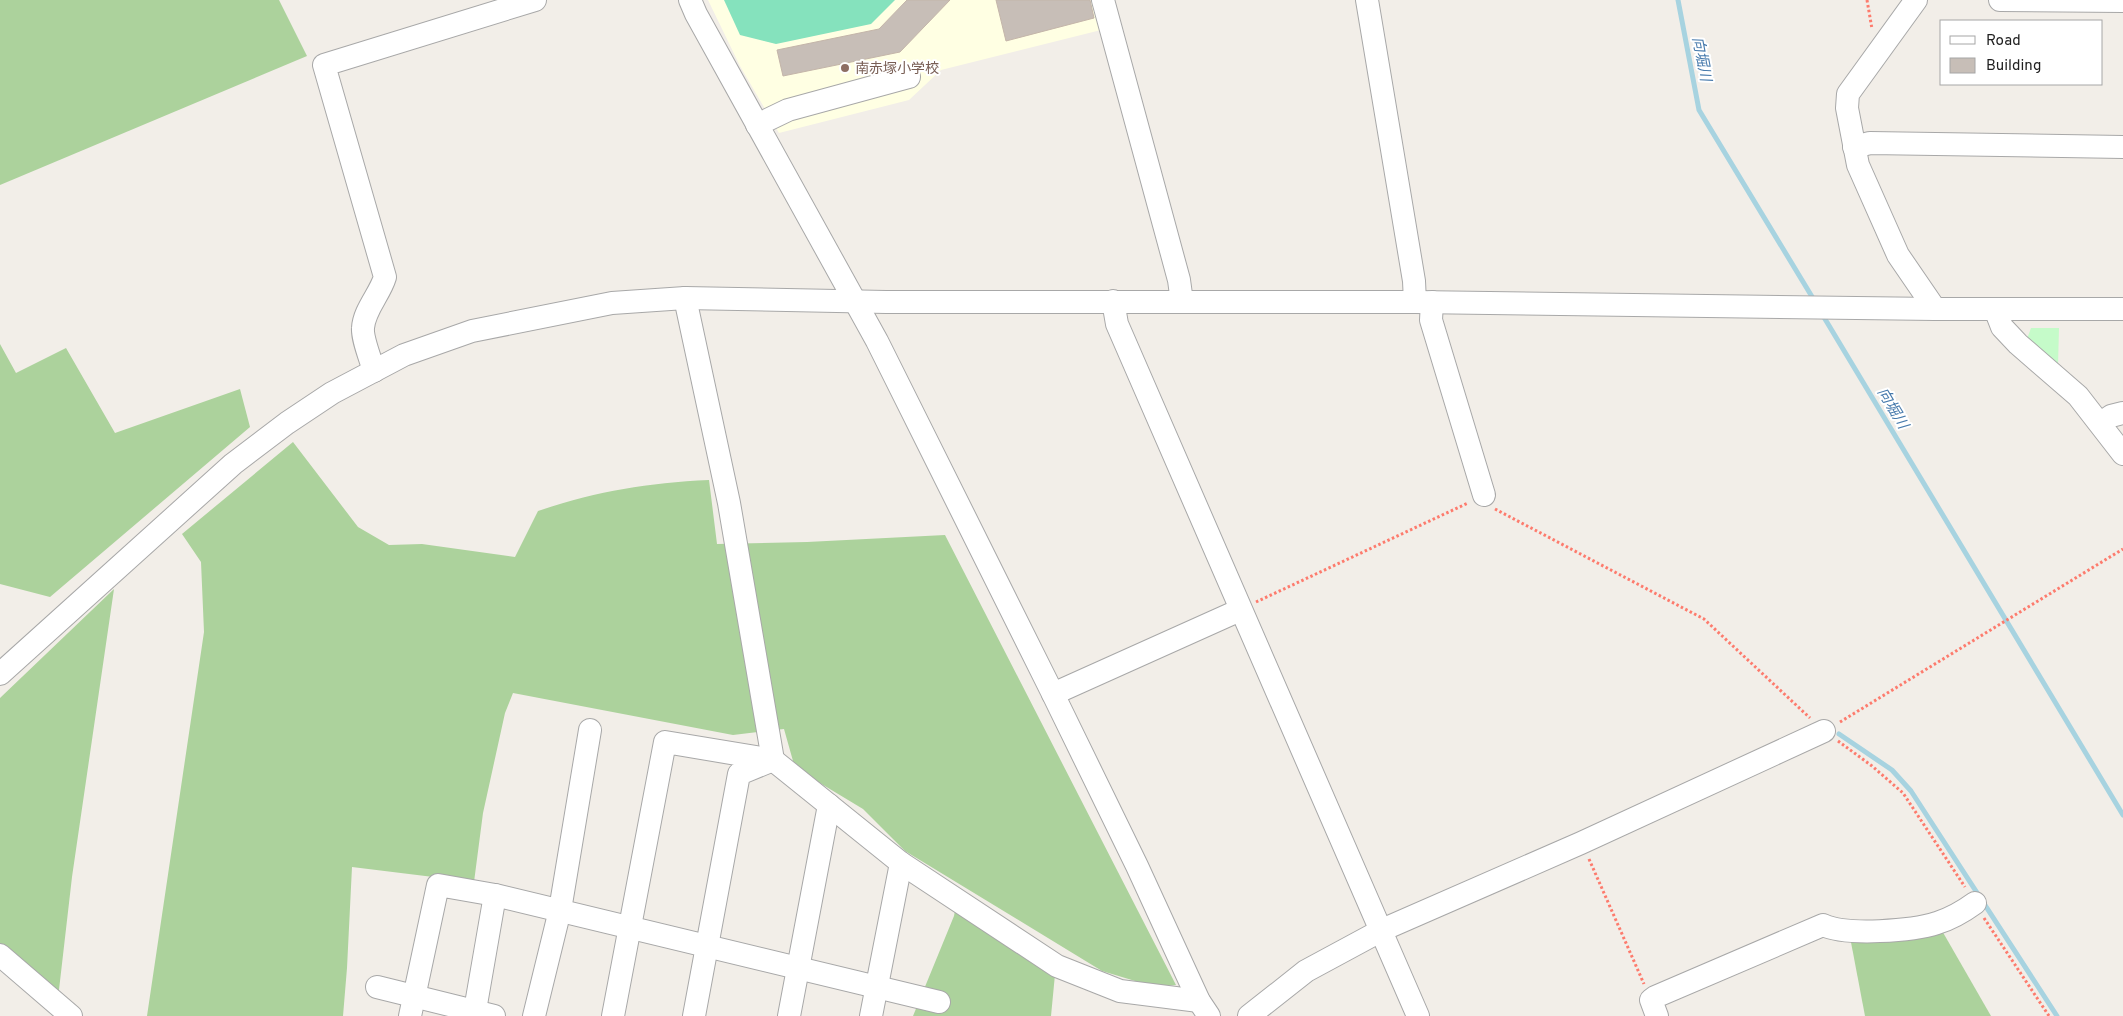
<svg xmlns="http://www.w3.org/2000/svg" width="2123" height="1016" font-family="Overpass,'Noto Sans JP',sans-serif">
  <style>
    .education { fill: #ffffe3 }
    .forest { fill: #acd29c }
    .park { fill: #c5fbc9 }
    .pitch { fill: #85e2bd }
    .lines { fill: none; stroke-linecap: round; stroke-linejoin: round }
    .stream { stroke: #a7d3e0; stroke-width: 5 }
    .building { fill: #c7beb7; stroke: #c4b5a9 }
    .minor-casing { stroke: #a8a8a8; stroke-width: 24 }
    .path { stroke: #fd7b6d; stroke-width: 3; stroke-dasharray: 2.5 2.5; stroke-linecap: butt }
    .minor { stroke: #fff; stroke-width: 22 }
    .education-dot { fill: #8d6e63; stroke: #fff; stroke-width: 2 }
    .labels { text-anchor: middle; stroke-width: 4; stroke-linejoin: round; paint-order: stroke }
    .education-label { font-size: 14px; fill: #785e54; stroke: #fff; text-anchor: start }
    .water-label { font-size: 15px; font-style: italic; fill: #477aac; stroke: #fff }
  </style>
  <rect width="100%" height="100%" fill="#f2eee8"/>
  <polygon class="education" points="708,0 1096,0 1105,29 941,70 909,100 779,133 740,66"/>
  <g class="forest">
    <polygon points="0,0 279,0 307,56 0,185"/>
    <polygon points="0,344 16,373 66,348 115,433 240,389 250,427 50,597 0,584"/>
    <path d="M 293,442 L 358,527 L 389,545 L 422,544 L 515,557 L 538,511 C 598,491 646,483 709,480 L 717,544 L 807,542 L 945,535 L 1176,985 L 1155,987 L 1102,971 L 905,851 L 863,809 L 795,768 L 784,729 L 733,735 L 513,693 L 505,713 L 483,813 L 474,882 L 352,867 L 347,968 L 343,1016 L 147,1016 L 204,632 L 201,562 L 182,534 Z"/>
    <polygon points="114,589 72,877 57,1007 0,958 0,698"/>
    <polygon points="956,905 1056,964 1051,1016 913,1016 954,916"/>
    <polygon points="1941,929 1991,1016 1865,1016 1850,937"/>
  </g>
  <polygon class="park" points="2031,328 2059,328 2058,366 2027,339"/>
  <polygon class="pitch" points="724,0 895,0 871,24 776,44 740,35"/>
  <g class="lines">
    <g class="stream">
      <polyline points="1678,0 1699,110 1814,300"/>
      <polyline points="1822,314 2123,815"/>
      <polyline points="1839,734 1892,770 1911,791 2057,1016"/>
    </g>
  </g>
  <g class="building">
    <polygon points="907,0 950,0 900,52 783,76 777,50 879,29"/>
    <polygon points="996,0 1090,0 1094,18 1006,41"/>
  </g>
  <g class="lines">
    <g class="minor-casing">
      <g id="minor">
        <polyline points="690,0 696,14 877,341 1053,694 1137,866 1199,1001 1209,1016"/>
        <polyline points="1103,0 1179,280 1182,302"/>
        <polyline points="1367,0 1414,281 1415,302"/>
        <polyline points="1916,0 1848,94 1847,108 1858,165 1898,255 1935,309"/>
        <polyline points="2000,0 2123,1"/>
        <polyline points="757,125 788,110 909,77"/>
        <polyline points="1854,147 1870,143 2123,147"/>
        <polyline points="685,298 729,503 773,760"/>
        <polyline points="1113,301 1117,324 1418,1016"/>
        <polyline points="1432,302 1431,320 1484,495"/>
        <polyline points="1995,309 2002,327 2018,344 2078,396 2123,454"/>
        <path d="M 374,371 C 371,360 362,339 363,328 C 364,310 380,294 385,277 L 324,65 L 535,0"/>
        <polyline points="2101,423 2111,416 2123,413"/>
        <polyline points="0,674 233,464 287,423 332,393 404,355 472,331 612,303 685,298 886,302 1415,302 1935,309 2123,309"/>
        <polyline points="1053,694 1240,610"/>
        <polyline points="0,955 71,1016"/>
        <polyline points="377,987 494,1016"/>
        <polyline points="410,1016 438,885 495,895 939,1002"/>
        <polyline points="474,1016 495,895"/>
        <polyline points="534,1016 560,910 590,730"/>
        <polyline points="613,1016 665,742 773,760 901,863 1057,966 1120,991 1199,1001"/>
        <polyline points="694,1016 739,774 773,760"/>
        <polyline points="789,1016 829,805"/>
        <polyline points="871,1016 901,863"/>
        <polyline points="1249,1016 1306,971 1382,930 1581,843 1824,731"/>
        <path d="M 1657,1016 L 1651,1000 L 1655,997 L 1823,925 C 1846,936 1913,931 1937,923 C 1950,919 1964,911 1975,903"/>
      </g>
    </g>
    <g class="path">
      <polyline points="1867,0 1872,29"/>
      <polyline points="1495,509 1704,619 1810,718"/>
      <polyline points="1256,602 1468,503"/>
      <polyline points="1840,722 2123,549"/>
      <polyline points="1838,741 1872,766 1903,793 1965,887"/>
      <polyline points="1589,859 1644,984"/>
      <polyline points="1984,918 2049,1016"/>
    </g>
    <use href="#minor" class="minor"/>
  </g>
  <circle class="education-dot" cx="845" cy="68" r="5"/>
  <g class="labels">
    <g class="education-label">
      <text x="855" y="73">南赤塚小学校</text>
    </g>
    <g class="water-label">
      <text transform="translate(1702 59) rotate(79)" y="5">向堀川</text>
      <text transform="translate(1893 408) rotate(59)" y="5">向堀川</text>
    </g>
  </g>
  <rect x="1940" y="20" width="162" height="65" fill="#ffffff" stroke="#a6a6a6"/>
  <rect x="1950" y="36" width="25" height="8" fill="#ffffff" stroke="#a6a6a6"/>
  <text x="1986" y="45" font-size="15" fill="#212121">Road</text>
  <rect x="1950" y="58" width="25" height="15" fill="#c7beb7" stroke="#a6a6a6"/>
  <text x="1986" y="70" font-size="15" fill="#212121">Building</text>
</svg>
